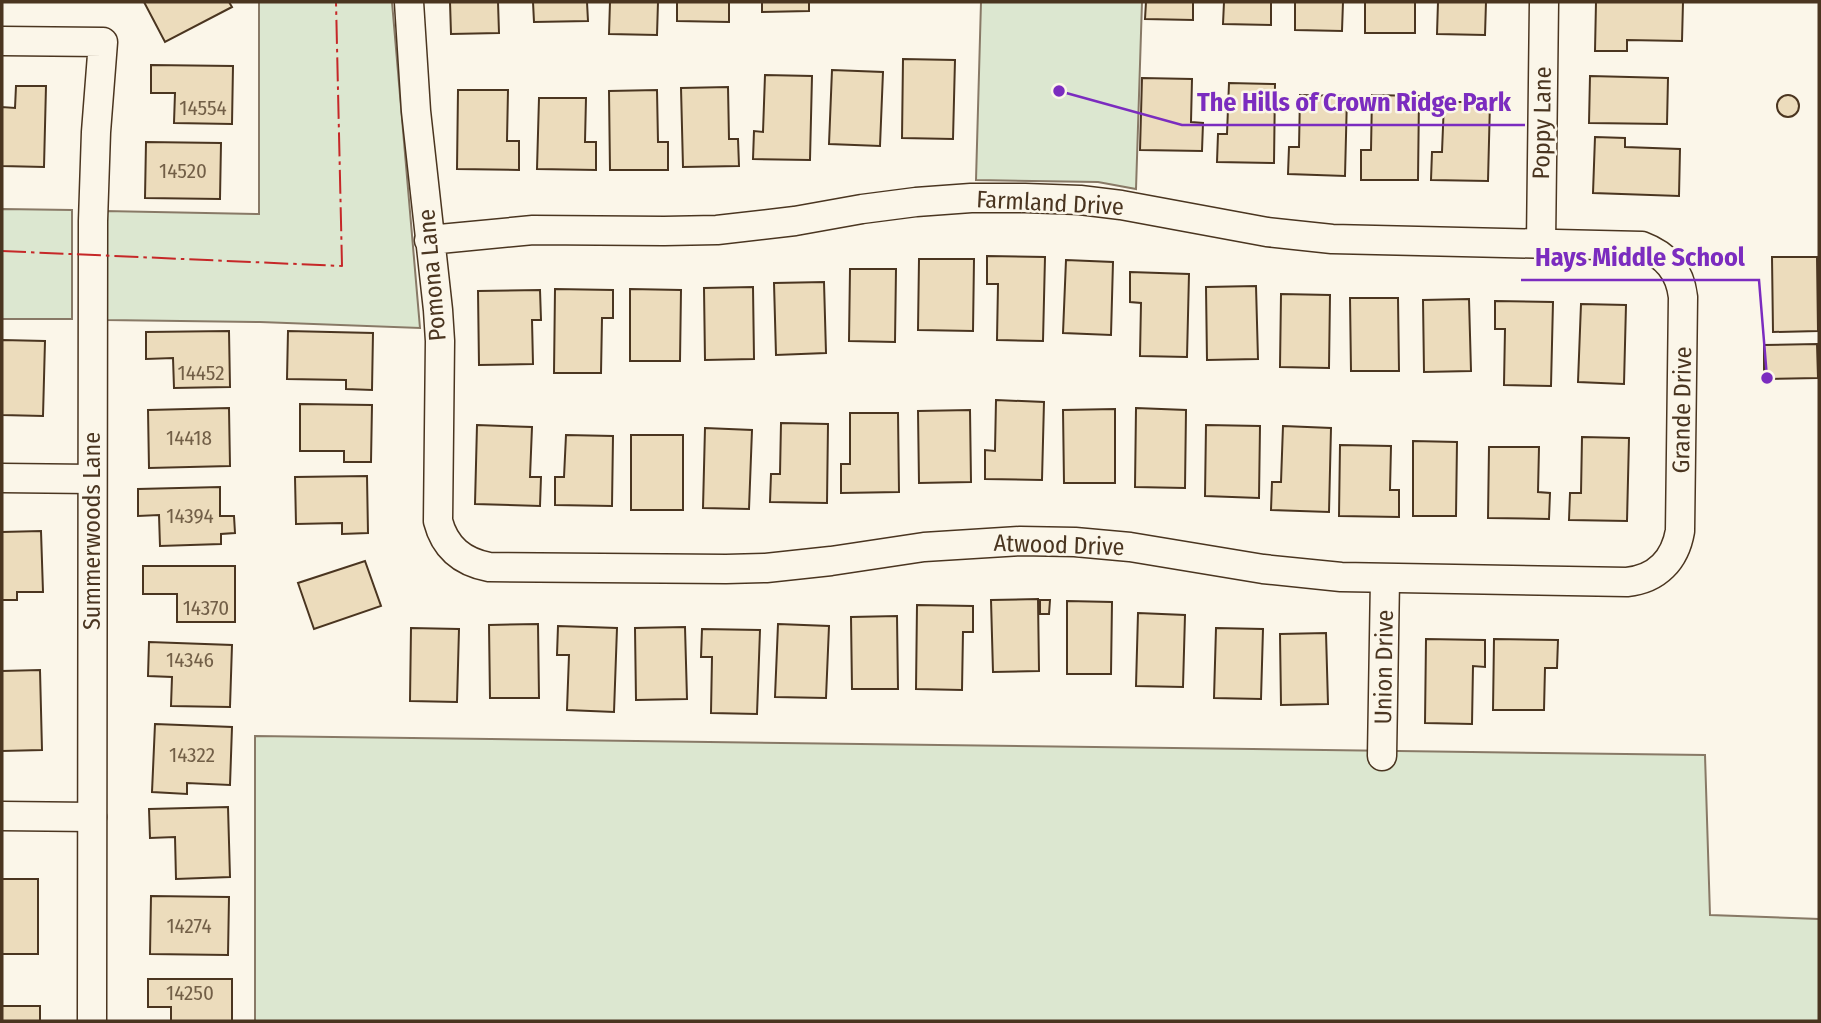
<svg xmlns="http://www.w3.org/2000/svg" width="1821" height="1023" font-family="'Fira Sans Condensed',sans-serif">
  <style>
    .green { fill: #dce7d0; stroke: #887966; stroke-width: 2 }
    .building { fill: #ecdcbc; stroke: #4a3520; stroke-width: 2 }
    .lines { fill: none; stroke-linecap: round; stroke-linejoin: round }
    .minor-casing { stroke: #4a3520; stroke-width: 31 }
    .minor { stroke: #fbf6e9; stroke-width: 28 }
    .power { stroke: #c62828; stroke-width: 2; stroke-dasharray: 24 5 3.5 5; stroke-linecap: butt }
    .labels { text-anchor: middle; stroke-width: 5; stroke-linejoin: round; paint-order: stroke }
    .number-label { font-size: 21px; fill: #725f47 }
    .street-label { font-size: 24px; fill: #4a3520; stroke: #fbf6e9 }
    .leader { fill: none; stroke: #7b2cbf; stroke-width: 2.5 }
    .callout-dot { fill: #7b2cbf; stroke: #fbf6e9; stroke-width: 2.5 }
    .callout-label { font-size: 26px; text-anchor: middle; font-weight: bold; fill: #7b2cbf; stroke: #fbf6e9; stroke-width: 5; stroke-linejoin: round; paint-order: stroke }
  </style>
  <rect width="100%" height="100%" fill="#fbf6e9"/>
  <g class="green">
    <polygon points="259,2 392,2 420,328 260,322 106,320 105,211 259,214"/>
    <polygon points="981,2 1142,2 1136,189 1098,182 976,180"/>
    <polygon points="2,209 72,210 72,319 2,319"/>
    <polygon points="255,736 1705,755 1710,915 1819,919 1819,1021 255,1021"/>
  </g>
  <g class="building">
    <polygon points="144,2 229,2 232,7 165,42"/>
    <polygon points="450,2 498,2 499,33 451,34"/>
    <polygon points="533,2 587,2 588,21 534,22"/>
    <polygon points="610,2 658,2 657,35 609,34"/>
    <polygon points="677,2 729,2 729,22 677,21"/>
    <polygon points="762,2 809,2 809,11 762,12"/>
    <polygon points="1146,2 1193,2 1193,20 1145,19"/>
    <polygon points="1224,2 1271,2 1271,25 1223,24"/>
    <polygon points="1295,2 1343,2 1342,31 1295,30"/>
    <rect x="1365" y="2" width="50" height="31"/>
    <polygon points="1438,2 1486,2 1485,35 1437,34"/>
    <polygon points="1596,2 1683,2 1682,41 1627,40 1627,51 1595,51"/>
    <polygon points="903,59 955,60 953,139 902,138"/>
    <polygon points="151,65 233,66 232,124 174,123 175,93 151,93"/>
    <polygon points="832,70 883,72 880,146 829,144"/>
    <polygon points="765,75 812,76 810,160 753,159 754,131 763,132"/>
    <polygon points="1590,76 1668,78 1667,124 1589,123"/>
    <polygon points="1142,78 1192,79 1191,122 1203,123 1202,151 1140,150"/>
    <polygon points="1229,83 1275,84 1274,163 1217,162 1218,134 1227,134"/>
    <polygon points="16,86 46,86 44,167 2,166 2,107 15,108"/>
    <polygon points="728,87 729,139 738,139 739,166 683,167 681,88"/>
    <polygon points="458,90 508,90 507,141 519,141 519,170 457,169"/>
    <polygon points="657,90 658,142 668,142 668,170 610,170 609,91"/>
    <circle cx="1788" cy="106" r="11"/>
    <polygon points="1300,95 1347,96 1345,176 1288,174 1289,147 1299,147"/>
    <polygon points="1372,95 1419,96 1418,180 1361,180 1361,150 1371,150"/>
    <polygon points="539,98 586,98 585,142 596,142 596,170 537,169"/>
    <polygon points="1444,102 1490,102 1488,181 1431,180 1432,152 1442,152"/>
    <polygon points="1595,137 1625,138 1625,147 1680,149 1679,196 1593,193"/>
    <polygon points="146,142 221,143 220,199 145,198"/>
    <polygon points="987,256 1045,257 1043,341 997,340 998,284 987,284"/>
    <polygon points="1772,257 1817,257 1818,331 1773,332"/>
    <polygon points="919,259 974,259 973,331 918,330"/>
    <polygon points="1066,260 1113,262 1111,335 1063,333"/>
    <polygon points="850,269 896,269 895,342 849,341"/>
    <polygon points="1130,272 1189,274 1187,357 1140,356 1141,303 1130,302"/>
    <polygon points="824,282 826,353 776,355 774,283"/>
    <polygon points="1256,286 1258,359 1207,360 1206,287"/>
    <polygon points="753,287 754,359 705,360 704,288"/>
    <polygon points="555,289 613,290 613,318 602,318 601,373 554,373"/>
    <polygon points="630,289 681,290 680,361 630,361"/>
    <polygon points="540,290 541,320 532,320 533,364 479,365 478,291"/>
    <polygon points="1281,294 1330,295 1329,368 1280,367"/>
    <polygon points="1350,298 1398,298 1399,371 1351,371"/>
    <polygon points="1469,299 1471,371 1424,372 1423,300"/>
    <polygon points="1495,301 1553,302 1551,386 1504,385 1505,329 1495,329"/>
    <polygon points="1581,304 1626,305 1624,384 1578,382"/>
    <polygon points="229,331 230,387 174,388 173,358 146,359 146,332"/>
    <polygon points="288,331 373,333 372,390 346,389 346,380 287,379"/>
    <polygon points="2,340 45,341 43,416 2,415"/>
    <polygon points="1817,344 1818,378 1764,379 1764,345"/>
    <polygon points="996,400 1044,402 1042,480 985,479 985,450 995,451"/>
    <polygon points="300,404 372,405 371,462 344,462 344,451 300,451"/>
    <polygon points="229,408 230,466 149,468 148,410"/>
    <polygon points="1136,408 1186,410 1185,488 1135,487"/>
    <polygon points="1115,409 1115,483 1064,483 1063,410"/>
    <polygon points="970,410 971,482 919,483 918,411"/>
    <polygon points="850,413 898,413 899,492 841,493 841,464 850,464"/>
    <polygon points="781,423 828,424 827,503 770,502 771,474 780,474"/>
    <polygon points="477,425 532,427 530,477 541,477 540,506 475,504"/>
    <polygon points="1206,425 1260,426 1259,498 1205,496"/>
    <polygon points="1283,426 1331,428 1329,512 1271,510 1272,482 1281,482"/>
    <polygon points="705,428 752,430 749,509 703,508"/>
    <polygon points="566,435 613,436 612,506 555,505 555,477 564,477"/>
    <rect x="631" y="435" width="52" height="75"/>
    <polygon points="1582,437 1629,438 1627,521 1569,520 1570,493 1581,493"/>
    <polygon points="1413,441 1457,442 1456,516 1413,516"/>
    <polygon points="1340,445 1391,446 1390,490 1399,490 1399,517 1339,516"/>
    <polygon points="1489,447 1539,447 1538,492 1550,493 1549,519 1488,518"/>
    <polygon points="367,476 368,533 342,534 342,523 296,524 295,477"/>
    <polygon points="220,487 220,516 234,516 235,533 221,534 221,544 160,546 159,515 138,516 138,489"/>
    <polygon points="41,531 43,592 17,592 17,600 2,600 2,532"/>
    <polygon points="365,561 381,606 314,629 298,583"/>
    <polygon points="143,566 235,566 235,622 177,622 177,594 143,594"/>
    <polygon points="1038,599 1039,671 993,672 991,600"/>
    <polygon points="1040,600 1050,600 1049,614 1040,614"/>
    <polygon points="1067,601 1112,602 1111,674 1067,674"/>
    <polygon points="917,605 973,606 973,632 963,632 962,690 916,689"/>
    <polygon points="1138,613 1185,615 1183,687 1136,686"/>
    <polygon points="897,616 898,689 852,689 851,617"/>
    <polygon points="538,624 539,698 490,698 489,625"/>
    <polygon points="778,624 829,626 826,698 775,697"/>
    <polygon points="558,626 617,628 614,712 567,710 569,655 557,655"/>
    <polygon points="685,627 687,699 636,700 635,628"/>
    <polygon points="411,628 459,629 457,702 410,701"/>
    <polygon points="1216,628 1263,629 1261,699 1214,698"/>
    <polygon points="702,629 760,630 757,714 711,713 712,657 701,657"/>
    <polygon points="1326,633 1328,704 1281,705 1280,634"/>
    <polygon points="1426,639 1485,640 1485,667 1473,666 1472,724 1425,723"/>
    <polygon points="1494,639 1558,640 1557,668 1545,668 1544,710 1493,710"/>
    <polygon points="149,642 232,645 230,707 171,706 172,677 148,676"/>
    <polygon points="40,670 42,750 2,751 2,671"/>
    <polygon points="155,724 232,727 230,785 187,783 187,794 152,792"/>
    <polygon points="228,807 230,877 176,879 175,837 150,838 149,809"/>
    <rect x="2" y="879" width="36" height="75"/>
    <polygon points="151,896 229,897 228,955 150,954"/>
    <polygon points="148,979 232,979 232,1021 171,1021 171,1007 148,1007"/>
    <rect x="2" y="1006" width="38" height="15"/>
  </g>
  <g class="lines">
    <g class="minor-casing">
      <g id="minor">
        <path d="M 409,2 L 416,111 L 438,310 L 440,341 L 438,521 C 445,548 463,562 489,567 L 726,569 L 766,568 L 831,561 L 924,547 L 1020,541 L 1075,542 L 1130,547 L 1263,569 L 1341,577 L 1627,582 C 1657,579 1675,560 1680,531 L 1683,297 C 1680,271 1666,255 1642,246 L 1332,239 L 1267,232 L 1121,205 L 1080,200 L 1025,198 L 971,198 L 916,202 L 862,209 L 795,221 L 717,230 L 664,231 L 533,230 L 429,240"/>
        <polyline points="2,41 103,42 96,132 93,221 92,1021"/>
        <polyline points="1541,243 1544,2"/>
        <polyline points="2,478 92,479"/>
        <polyline points="1382,756 1385,579"/>
        <polyline points="2,816 92,817"/>
      </g>
    </g>
    <use href="#minor" class="minor"/>
    <polyline class="power" points="2,251 342,266 336,2"/>
  </g>
  <g class="labels">
    <g class="number-label">
      <text x="203" y="115">14554</text>
      <text x="183" y="178">14520</text>
      <text x="201" y="380">14452</text>
      <text x="189" y="445">14418</text>
      <text x="190" y="523">14394</text>
      <text x="206" y="615">14370</text>
      <text x="190" y="667">14346</text>
      <text x="192" y="762">14322</text>
      <text x="189" y="933">14274</text>
      <text x="190" y="1000">14250</text>
    </g>
    <g class="street-label">
      <text transform="translate(1542 123) rotate(-89)" y="8">Poppy Lane</text>
      <text transform="translate(1050 203) rotate(3)" y="8">Farmland Drive</text>
      <text transform="translate(432 275) rotate(-95)" y="8">Pomona Lane</text>
      <text transform="translate(1682 410) rotate(-89)" y="8">Grande Drive</text>
      <text transform="translate(92 531) rotate(-90)" y="8">Summerwoods Lane</text>
      <text transform="translate(1059 545) rotate(2)" y="8">Atwood Drive</text>
      <text transform="translate(1384 667) rotate(-89)" y="8">Union Drive</text>
    </g>
  </g>
  <path class="leader" d="M1059 91L1182 125H1525M1767 378L1759 280H1521"/>
  <g class="callout-dot">
    <circle cx="1059" cy="91" r="7"/>
    <circle cx="1767" cy="378" r="7"/>
  </g>
  <g class="callout-label">
    <text x="1354" y="111">The Hills of Crown Ridge Park</text>
    <text x="1640" y="266">Hays Middle School</text>
  </g>
  <rect width="1821" height="1023" fill="none" stroke="#4a3520" stroke-width="7"/>
</svg>
